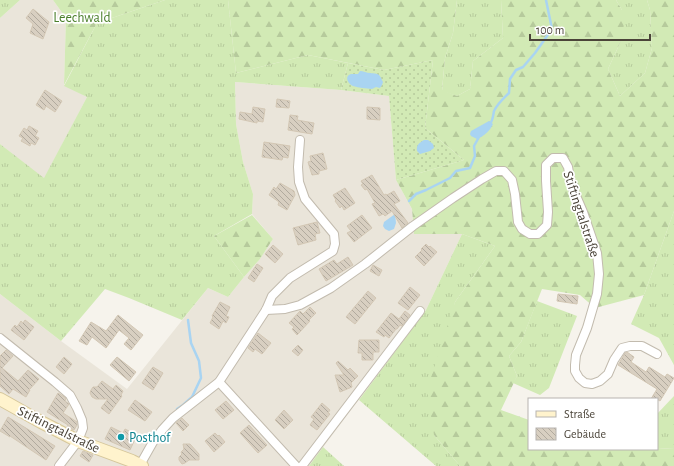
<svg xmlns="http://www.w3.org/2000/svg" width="674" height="466" font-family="'Alegreya Sans',sans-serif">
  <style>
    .residential { fill: #eae5da }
    .grass { fill: url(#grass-tufts) }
    .forest { fill: url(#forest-firs) }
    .garden { fill: url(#garden-dots) }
    .water { fill: #a9d4f2 }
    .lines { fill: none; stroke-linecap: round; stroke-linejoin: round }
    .stream { stroke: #a9d4f2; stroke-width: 2.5 }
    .building { fill: url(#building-back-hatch); stroke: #d3c7b4 }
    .street-casing { stroke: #c2bbae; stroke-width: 10 }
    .secondary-casing { stroke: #d6c79b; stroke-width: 14 }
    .street { stroke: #fff; stroke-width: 8 }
    .secondary { stroke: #fff3cd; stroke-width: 12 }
    .culture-dot { fill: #0f9aa8; stroke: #fff; stroke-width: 1.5 }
    .labels { text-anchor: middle; stroke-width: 3.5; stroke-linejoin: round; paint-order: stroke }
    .park-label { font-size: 14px; fill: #4a7f2a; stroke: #fff }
    .street-label { font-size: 14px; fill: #4b4439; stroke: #fff }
    .culture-label { font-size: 14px; fill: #0d838f; stroke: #fff; text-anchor: start }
  </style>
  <defs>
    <pattern id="grass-tufts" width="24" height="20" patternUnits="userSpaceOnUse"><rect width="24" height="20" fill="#d2eab5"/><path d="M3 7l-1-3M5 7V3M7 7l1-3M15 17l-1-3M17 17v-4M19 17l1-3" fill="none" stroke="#b6ca9c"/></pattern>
    <pattern id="forest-firs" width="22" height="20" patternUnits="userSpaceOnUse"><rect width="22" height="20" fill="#d2eab5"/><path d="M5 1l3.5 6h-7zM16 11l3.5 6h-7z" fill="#b6ca9c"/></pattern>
    <pattern id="garden-dots" width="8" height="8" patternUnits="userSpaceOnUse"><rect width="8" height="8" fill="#d2eab5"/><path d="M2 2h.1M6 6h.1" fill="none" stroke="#b6ca9c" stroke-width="1.8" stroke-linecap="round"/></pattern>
    <pattern id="building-back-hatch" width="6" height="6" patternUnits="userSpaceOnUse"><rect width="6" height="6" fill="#d8cfc1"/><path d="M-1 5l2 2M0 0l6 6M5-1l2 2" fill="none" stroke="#b1aa9e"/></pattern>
  </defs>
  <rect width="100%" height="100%" fill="#f6f3ec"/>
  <g class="residential">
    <polygon points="20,0 53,0 66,18 64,85 87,97 44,179 0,144 0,18"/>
    <polygon points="235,82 341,90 389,96 396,180 412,209 414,234 462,234 426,310 309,466 0,466 0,294 61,341 127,389 208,288 228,297 244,277 260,259 273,239 252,214 253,194 243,162 236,124"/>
  </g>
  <g class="grass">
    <polygon points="0,0 20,0 0,18"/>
    <polygon points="165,0 228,0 236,73 308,55 348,63 341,90 235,82 236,124 243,162 253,194 252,214 214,236 244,277 228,297 208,288 182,320 129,298 105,289 61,341 0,294 0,144 44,178 87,97 64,86 97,23"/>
    <polygon points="457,0 501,0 503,38 473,61 470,89 457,96 442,91 445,58 453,33"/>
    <polygon points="616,0 647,0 650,10 652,48 645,73 620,96 608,69 620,43 622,10"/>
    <polygon points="674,211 674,365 659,338 631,324 644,295"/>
    <polygon points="462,234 495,246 455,302 434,435 460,466 436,466 359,400 426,310"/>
    <polygon points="537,301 577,316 549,388 540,395 513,383 517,376 509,356 521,342"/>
    <polygon points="674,396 674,449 657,448 657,414"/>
    <polygon points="323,447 344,466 309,466"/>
  </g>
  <g class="forest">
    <polygon points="53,0 165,0 97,23 64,85 66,18"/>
    <polygon points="228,0 457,0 453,33 445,58 442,90 457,96 470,89 473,61 503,38 501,0 616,0 622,10 625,20 620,43 608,69 620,96 645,73 652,48 650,10 647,0 674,0 674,211 644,295 595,308 580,295 542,289 521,342 509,356 517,376 501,410 529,420 529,449 657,449 657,448 674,449 674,466 460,466 434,435 427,390 455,302 495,246 462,234 414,234 412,209 396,180 464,160 425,128 433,60 384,70 308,55 236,73"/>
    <polygon points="252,215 273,239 260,259 244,277 214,236"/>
  </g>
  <polygon class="garden" points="433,60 425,128 464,160 396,180 389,96 341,90 348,63 384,70"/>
  <g class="water">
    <path d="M 360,71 C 363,71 367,73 370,73 C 379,74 379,73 383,82 L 382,85 L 380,88 L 376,87 L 372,89 C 366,88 359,88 353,86 C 348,84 344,76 351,74 C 352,74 357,74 358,74 Z"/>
    <path d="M 489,121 L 493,124 C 490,131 484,136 477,139 L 471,136 L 470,134 L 471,131 Z"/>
    <path d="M 424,140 L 428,140 L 433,144 L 434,148 L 430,151 L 420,154 L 417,151 C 416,145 419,143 424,140 Z"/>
    <polygon points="395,214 396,223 394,229 389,231 385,229 383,226 384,222"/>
  </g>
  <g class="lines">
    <g class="stream">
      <path d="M 490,124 C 493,120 493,116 494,111 C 498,103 503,99 509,93 L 510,79 L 516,70 L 523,67 L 535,53 L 552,29 L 546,0"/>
      <polyline points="409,201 416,194 426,190 450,178 456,171 470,168 475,156 474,146 479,137"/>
      <polyline points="177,409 183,405 192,397 201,378 199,361 191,343 188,320"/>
    </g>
  </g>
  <g class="building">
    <polygon points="33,9 49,22 43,39 30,33 33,24 26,18"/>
    <polygon points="45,90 62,101 55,112 46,106 44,110 36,105"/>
    <polygon points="277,99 290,101 289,108 276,107"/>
    <polygon points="253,107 265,109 263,122 257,121 257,123 239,119 240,112 252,114"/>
    <polygon points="367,107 380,108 380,120 367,119"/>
    <polygon points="290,115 298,116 297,120 314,123 312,134 288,130"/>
    <polygon points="29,126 38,131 35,136 39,138 35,145 31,143 30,146 21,141 23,138 19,136 24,128 27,130"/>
    <polygon points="264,142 290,146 288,158 283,157 282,160 262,157"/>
    <polygon points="323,153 327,169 319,171 319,174 312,175 308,162 311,161 310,156"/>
    <polygon points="372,175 384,195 386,194 387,195 394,191 400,201 394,204 408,223 402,228 392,211 385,216 383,214 379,216 372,204 375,203 367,189 365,190 361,185 363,184 361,181"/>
    <polygon points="280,183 294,191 295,195 287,210 278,205 279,202 269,195 274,187 276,189"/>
    <polygon points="345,188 355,203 344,210 342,206 340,208 335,201 336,200 333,195"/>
    <polygon points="362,215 372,228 354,242 347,233 351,231 347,226"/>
    <polygon points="317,222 320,233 315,234 316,240 298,245 293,228"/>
    <polygon points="426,244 429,247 430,246 437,252 424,266 415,257 422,250 421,249"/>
    <polygon points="273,245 283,254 275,263 265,254"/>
    <polygon points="348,257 353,265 326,281 319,269 334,260 337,264"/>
    <polygon points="257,264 263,268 254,282 248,278"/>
    <polygon points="373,265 382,270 379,276 370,271"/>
    <polygon points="410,287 420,295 408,310 398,303"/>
    <polygon points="368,291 376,298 355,324 346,317"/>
    <polygon points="558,294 578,296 577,304 557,301"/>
    <polygon points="220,302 230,307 226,316 229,317 226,323 223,321 219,329 210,323 213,317 212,316"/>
    <polygon points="310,307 316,313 309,320 310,321 297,335 292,329 294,327 289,323 300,311 303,314"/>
    <polygon points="405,311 410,315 402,326 400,325 397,329 396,329 389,338 385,335 384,337 376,332 391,313 399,319"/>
    <polygon points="118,315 143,335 131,350 124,344 129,338 119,330 106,348 92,337 87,345 79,341 91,322 106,331"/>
    <polygon points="25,320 34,327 24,340 11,330 15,325 17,327 21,321 23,323"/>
    <polygon points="258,333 271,343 262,354 255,349 253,352 248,348"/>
    <polygon points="359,340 379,340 379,352 373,352 373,360 362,360 362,353 358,353"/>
    <polygon points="298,345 303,350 298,356 292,351"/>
    <polygon points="6,350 13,356 2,368 18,381 28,370 39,379 29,390 30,390 26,397 13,389 9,394 0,386 0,356"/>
    <polygon points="627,352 634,357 631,362 646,372 649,367 665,377 667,374 674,378 660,401 657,399 651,399 657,389 618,365 625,353"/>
    <polygon points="64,357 72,364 64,374 56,367"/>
    <polygon points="117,357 136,372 129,381 110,365"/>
    <polygon points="338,361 348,370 350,368 358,376 351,383 352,387 340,392 335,375 344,375 336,363"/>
    <polygon points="153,367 163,373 153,390 142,383 150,371"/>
    <polygon points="102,381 113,389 116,385 123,391 121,395 122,396 109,414 101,408 108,399 96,399 92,397 90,393 91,390 93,387 97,387"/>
    <polygon points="58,393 66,398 65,401 69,404 63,413 77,422 77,425 74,430 67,427 68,425 47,412"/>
    <polygon points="135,400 152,412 145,421 128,410"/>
    <polygon points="226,401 234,410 223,419 215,410"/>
    <polygon points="322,403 330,410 328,413 330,414 317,430 310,425 314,419 311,417"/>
    <polygon points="284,410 293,420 284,429 275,420"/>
    <polygon points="8,417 55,446 46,460 10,436 10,437 0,431"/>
    <polygon points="182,418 189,425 183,431 176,423"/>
    <polygon points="249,425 267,445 258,453 240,433"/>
    <polygon points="111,427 123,433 125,429 137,435 130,450 105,439"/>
    <polygon points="215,433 218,436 219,435 225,442 214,452 205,441"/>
    <polygon points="183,444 190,444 199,454 199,460 189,460 185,463 182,464 179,460 179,457 182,454 181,452 184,449"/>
    <polygon points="83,451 93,455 89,462 80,456"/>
  </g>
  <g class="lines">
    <g class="street-casing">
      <g id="street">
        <polyline points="266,310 285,309 300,305 331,288 365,264 413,226 453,198 482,179 496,171 504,171 512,180 515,194 518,222 522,229 530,234 538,234 547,225 548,212 546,181 546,165 553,158 563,158 568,167 571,184 583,212 597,253 599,274 597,294 594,304 587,328 576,355 575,365 575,371 579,378 585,383 592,384 600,381 608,374 614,360 622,348 630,346 642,346 657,354"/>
        <polyline points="0,338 55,382 70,395 77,408 82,420 83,428 78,441 59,466"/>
        <polyline points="219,382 296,466"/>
        <polyline points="140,465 153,442 162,430 173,418 219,382 266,310 272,296 290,278 333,251 335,244 334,234 305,199 299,182 298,167 300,140"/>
        <polyline points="302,466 420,311"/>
      </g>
    </g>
    <g class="secondary-casing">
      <polyline id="secondary" points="0,399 41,422 78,441 132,461 142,466"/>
    </g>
    <use href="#street" class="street"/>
    <use href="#secondary" class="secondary"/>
  </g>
  <circle class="culture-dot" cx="121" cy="437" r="4"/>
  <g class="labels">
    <g class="park-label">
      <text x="82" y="22">Leechwald</text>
    </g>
    <g class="street-label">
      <text transform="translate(582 214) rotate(72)" y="5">Stiftingtalstraße</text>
      <text transform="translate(59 429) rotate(26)" y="5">Stiftingtalstraße</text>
    </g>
    <g class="culture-label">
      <text x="129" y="442">Posthof</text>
    </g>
  </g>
  <rect x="528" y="398" width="130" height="52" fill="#ffffff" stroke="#b7b4b0"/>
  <rect x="536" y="411" width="20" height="6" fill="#fff3cd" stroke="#b7b4b0"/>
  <text x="564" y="418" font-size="12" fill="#4b4439">Straße</text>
  <rect x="536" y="428" width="20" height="12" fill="url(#building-back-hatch)" stroke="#b7b4b0"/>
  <text x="564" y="438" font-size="12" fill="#4b4439">Gebäude</text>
  <path d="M530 34v6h120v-6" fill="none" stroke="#4b4439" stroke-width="2"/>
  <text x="536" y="34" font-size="12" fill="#4b4439" stroke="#ffffff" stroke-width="3" paint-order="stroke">100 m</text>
</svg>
